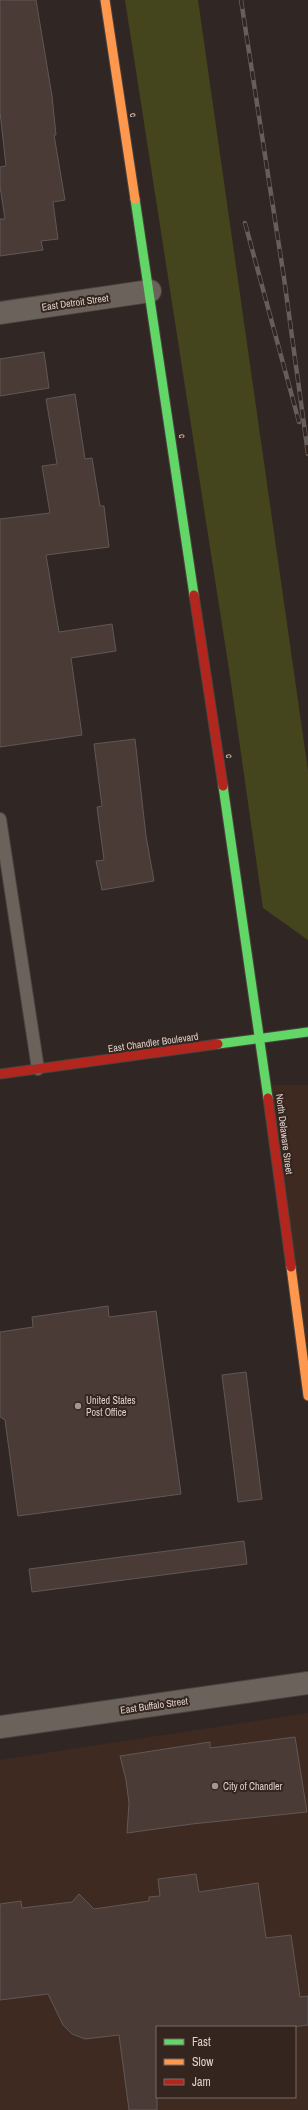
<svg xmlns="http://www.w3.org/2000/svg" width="308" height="2110" font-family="'Archivo Narrow',sans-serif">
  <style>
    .built { fill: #3f2a21; fill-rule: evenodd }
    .green { fill: #45451d }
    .building { fill: #4a3b36; stroke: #605856 }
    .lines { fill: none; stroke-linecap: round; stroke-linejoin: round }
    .lane-casing { stroke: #4b4340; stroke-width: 14 }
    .street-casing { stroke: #4b4340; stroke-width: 24 }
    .fast-casing { stroke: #4b4340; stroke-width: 11 }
    .slow-casing { stroke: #4b4340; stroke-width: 11 }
    .jam-casing { stroke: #4b4340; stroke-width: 11 }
    .lane { stroke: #6a625b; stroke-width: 12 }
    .street { stroke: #6a625b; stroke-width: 22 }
    .fast { stroke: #63d668; stroke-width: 9 }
    .slow { stroke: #ff974d; stroke-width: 9 }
    .jam { stroke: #b3261e; stroke-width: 9 }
    .rail-casing { stroke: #665e5a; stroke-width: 4.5 }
    .rail { stroke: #35251f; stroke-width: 3; stroke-dasharray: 9; stroke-linecap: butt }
    .poi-dot { fill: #a09692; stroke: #35251f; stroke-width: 1.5 }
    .labels { text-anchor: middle; stroke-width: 4; stroke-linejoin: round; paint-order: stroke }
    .street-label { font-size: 10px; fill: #ddd1cd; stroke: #35251f }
    .poi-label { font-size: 10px; fill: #ddd1cd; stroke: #35251f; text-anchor: start }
  </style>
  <rect width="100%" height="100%" fill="#302724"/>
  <g class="built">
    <polygon points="267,1085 308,1085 308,1395"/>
    <path d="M 308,1713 L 308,2110 L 0,2110 L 0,1760 ZM 157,2027 L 295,2027 L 295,2097 L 157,2097 Z"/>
  </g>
  <polygon class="green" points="125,0 198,0 308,771 308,940 263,908 230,676"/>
  <g class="building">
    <polygon points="0,0 36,0 52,96 56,135 54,135 65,200 53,202 58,239 41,241 43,250 0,256 0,219 5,219 0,186 0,167 6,166 0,112"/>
    <polygon points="44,352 49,388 0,396 0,359"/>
    <polygon points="75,394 85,459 92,458 100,506 104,506 109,547 46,555 59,632 112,624 116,651 71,658 82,735 0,747 0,519 50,513 42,466 57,464 46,399"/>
    <polygon points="135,739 146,836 154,881 102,890 96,861 104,860 97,807 102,806 94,744"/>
    <polygon points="108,1306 109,1317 156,1311 181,1494 18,1516 5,1420 0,1417 0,1332 33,1327 32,1317"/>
    <polygon points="246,1372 262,1499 238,1502 222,1375"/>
    <polygon points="244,1541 247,1564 32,1592 29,1569"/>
    <polygon points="295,1737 307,1812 192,1824 127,1833 129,1803 126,1780 120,1756 210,1742 210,1748"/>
    <polygon points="196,1874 199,1892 258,1883 266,1938 291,1935 300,1997 308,1996 308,2025 293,2027 157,2027 157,2110 129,2110 119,2035 85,2039 72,2034 63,2025 48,1994 0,2000 0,1904 21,1901 22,1908 72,1902 79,1894 94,1909 149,1901 149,1897 160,1896 158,1879"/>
  </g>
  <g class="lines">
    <g class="lane-casing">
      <polyline id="lane" points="0,819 38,1069"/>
    </g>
    <g class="street-casing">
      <g id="street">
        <polyline points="0,313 150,291"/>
        <polyline points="0,1727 308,1683"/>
      </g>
    </g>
    <g class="fast-casing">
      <g id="fast">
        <polyline points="135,199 194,595"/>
        <polyline points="223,786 268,1098"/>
        <polyline points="218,1044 308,1032"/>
      </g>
    </g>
    <g class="slow-casing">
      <g id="slow">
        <polyline points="105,0 135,199"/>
        <polyline points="291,1267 308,1396"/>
      </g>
    </g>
    <g class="jam-casing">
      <g id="jam">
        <polyline points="194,595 223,786"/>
        <polyline points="0,1074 218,1044"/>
        <polyline points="268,1098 291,1267"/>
      </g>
    </g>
    <use href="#lane" class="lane"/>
    <use href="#street" class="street"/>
    <use href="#fast" class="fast"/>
    <use href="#slow" class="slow"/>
    <use href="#jam" class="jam"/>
    <g class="rail-casing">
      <g id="rail">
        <polyline points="241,0 284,278 308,454"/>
        <polyline points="245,223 299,422"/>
      </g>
    </g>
    <use href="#rail" class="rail"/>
  </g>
  <g class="poi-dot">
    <circle cx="78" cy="1406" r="4"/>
    <circle cx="215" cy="1786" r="4"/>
  </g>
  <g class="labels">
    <g class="street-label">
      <text transform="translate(134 115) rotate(81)" y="4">c</text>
      <text transform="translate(75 302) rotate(-8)" y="4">East Detroit Street</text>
      <text transform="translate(183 436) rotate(82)" y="4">c</text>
      <text transform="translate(230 756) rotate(82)" y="4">c</text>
      <text transform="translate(153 1042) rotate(-8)" y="4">East Chandler Boulevard</text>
      <text transform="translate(285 1134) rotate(83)" y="4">North Delaware Street</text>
      <text transform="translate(154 1705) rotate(-8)" y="4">East Buffalo Street</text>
    </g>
    <g class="poi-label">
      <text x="86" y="1404">United States<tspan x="86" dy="12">Post Office</tspan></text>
      <text x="223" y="1790">City of Chandler</text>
    </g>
  </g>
  <rect x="156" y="2026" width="140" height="72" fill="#35251f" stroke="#786a65"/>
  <rect x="164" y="2039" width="20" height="6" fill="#63d668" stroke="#786a65"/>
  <text x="192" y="2046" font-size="12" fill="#ddd1cd">Fast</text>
  <rect x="164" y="2059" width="20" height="6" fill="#ff974d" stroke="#786a65"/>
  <text x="192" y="2066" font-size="12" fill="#ddd1cd">Slow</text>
  <rect x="164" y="2079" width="20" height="6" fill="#b3261e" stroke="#786a65"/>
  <text x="192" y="2086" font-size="12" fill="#ddd1cd">Jam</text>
</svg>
